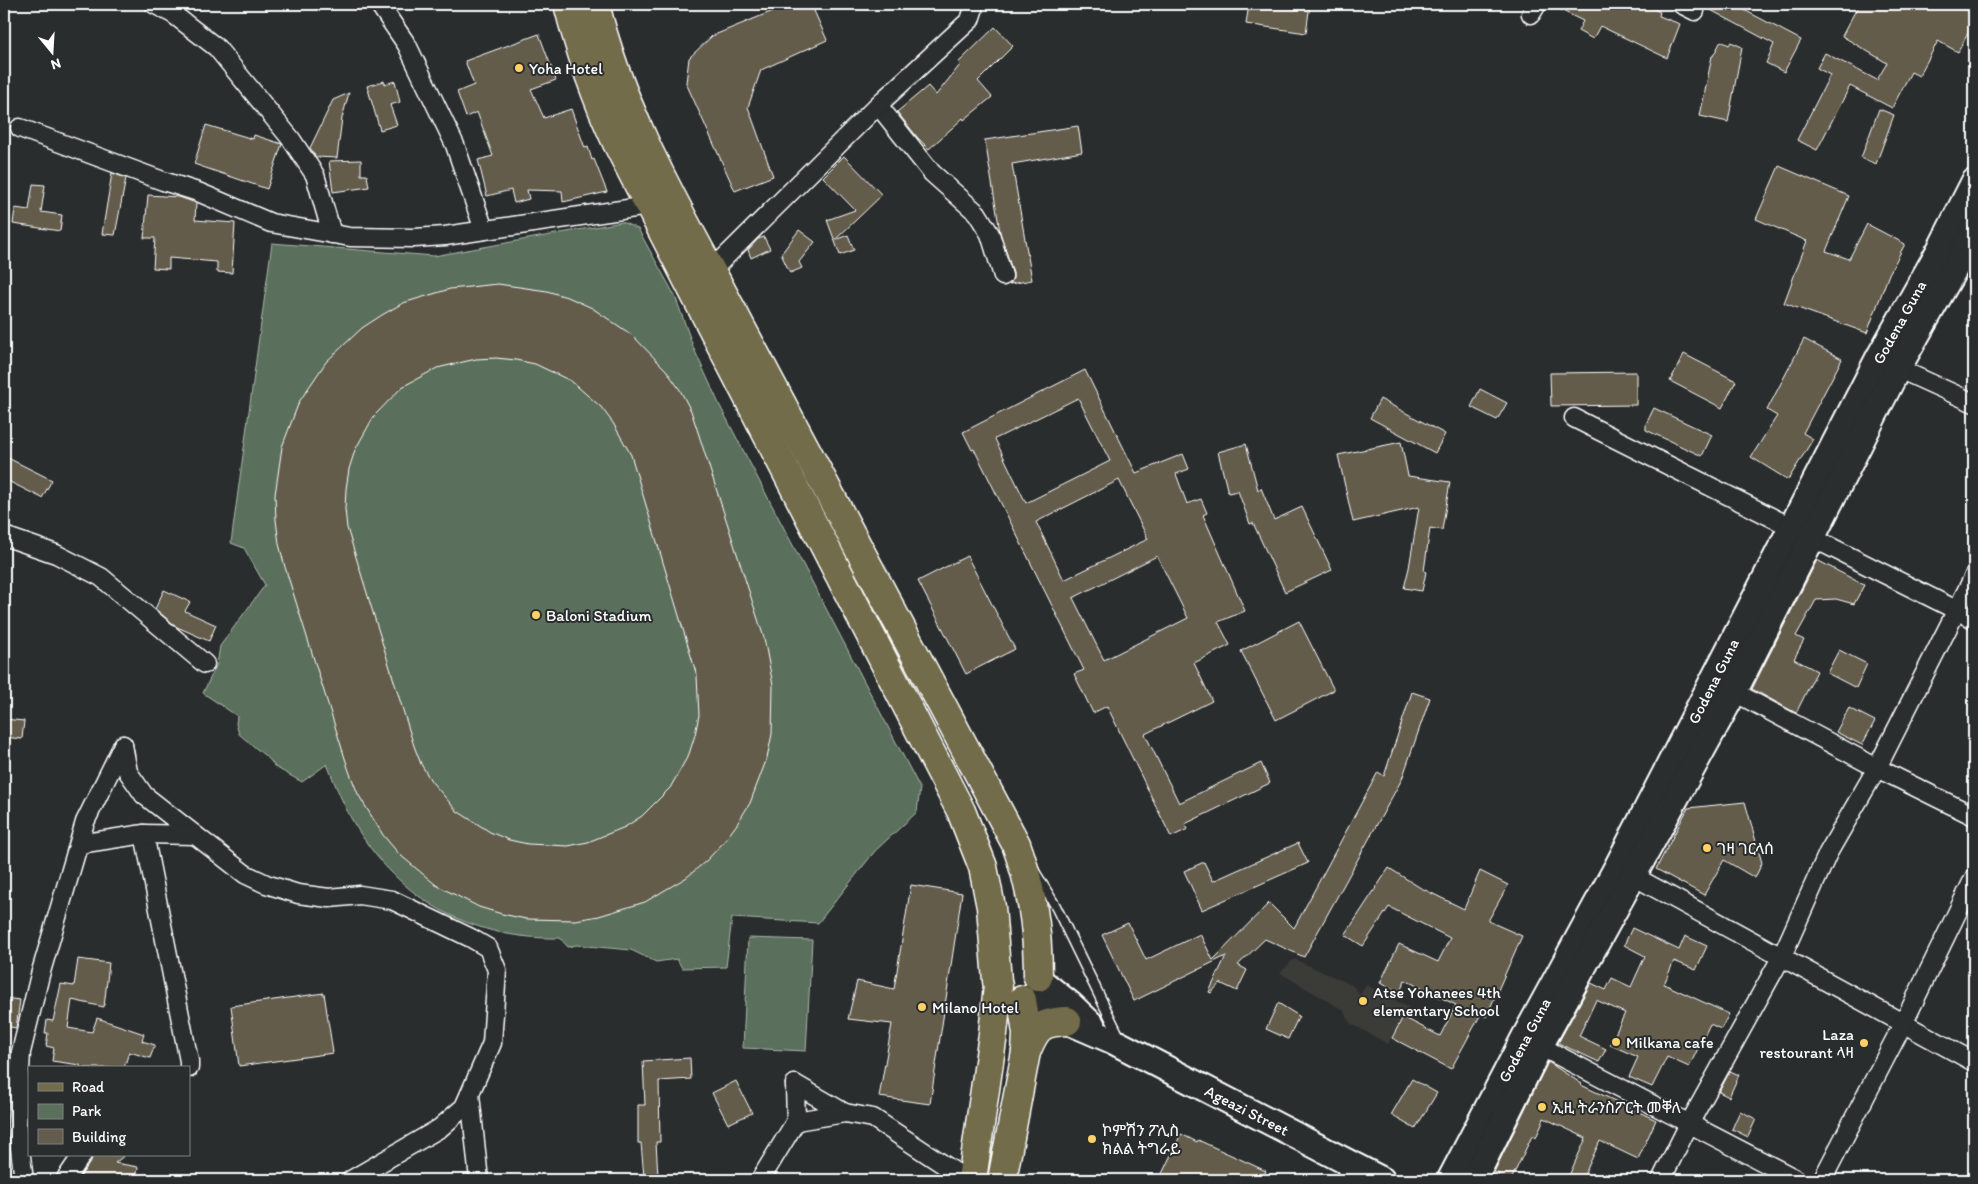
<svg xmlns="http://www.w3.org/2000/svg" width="1978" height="1184" font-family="Itim,'Noto Sans Ethiopic',sans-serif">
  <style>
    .built { fill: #3b3b37 }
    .green { fill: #5a705c; stroke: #acb8ae }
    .building { fill: #645c4c; stroke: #fff; fill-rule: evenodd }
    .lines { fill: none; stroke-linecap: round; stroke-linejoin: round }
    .service-casing { stroke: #fff; stroke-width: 12 }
    .minor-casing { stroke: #fff; stroke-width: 21 }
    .secondary-casing { stroke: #fff; stroke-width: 29 }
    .primary-casing { stroke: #fff; stroke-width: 31 }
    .service { stroke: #2a2d2e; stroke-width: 9 }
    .minor { stroke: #2a2d2e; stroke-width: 18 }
    .secondary { stroke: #2a2d2e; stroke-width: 25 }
    .primary { stroke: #736c4b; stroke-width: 28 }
    .poi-dot { fill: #ffd166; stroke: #2a2d2e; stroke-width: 2 }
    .labels { text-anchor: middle; stroke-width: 4; stroke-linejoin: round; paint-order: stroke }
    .poi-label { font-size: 16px; fill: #fff; stroke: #2a2d2e; text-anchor: start }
    .street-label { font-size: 16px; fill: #fff; stroke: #2a2d2e }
  </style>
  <rect width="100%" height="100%" fill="#2a2d2e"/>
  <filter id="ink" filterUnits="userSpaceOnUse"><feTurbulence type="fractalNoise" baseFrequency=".02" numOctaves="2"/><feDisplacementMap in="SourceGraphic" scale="10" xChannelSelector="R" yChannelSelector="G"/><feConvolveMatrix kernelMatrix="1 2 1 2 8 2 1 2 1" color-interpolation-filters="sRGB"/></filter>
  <g filter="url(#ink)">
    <polygon class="built" points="1294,959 1352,985 1360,995 1366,985 1408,1007 1388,1044 1350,1023 1343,1010 1280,973"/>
    <g class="green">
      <path d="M 622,222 L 638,229 L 675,296 L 694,349 L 720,406 L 920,788 L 917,812 L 875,851 L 818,923 L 732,918 L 726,967 L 682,968 L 677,959 L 656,962 L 631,950 L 576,945 L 568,947 L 560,938 C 476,940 406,904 360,833 C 346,812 336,787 327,764 L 302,782 L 275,767 L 270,760 L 239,734 L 236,724 L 237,716 L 203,693 L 217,664 L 220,646 L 265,585 L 244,548 L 231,543 L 272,243 L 434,256 Z"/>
      <polygon points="748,938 812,940 806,1051 743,1048"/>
    </g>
    <g class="building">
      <polygon points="790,4 811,4 827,40 761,70 748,107 773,176 735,191 686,83 689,58 712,36"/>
      <polygon points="1249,4 1310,4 1306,33 1246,24"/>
      <polygon points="1548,4 1644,4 1660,12 1659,16 1680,24 1667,58 1600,26 1593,39 1578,31 1583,21"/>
      <polygon points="1702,4 1733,4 1801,40 1784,72 1766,63 1774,44 1705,7"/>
      <polygon points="1859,4 1956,4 1974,14 1974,22 1958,52 1938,41 1919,76 1911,72 1892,108 1850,86 1817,150 1797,140 1830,75 1817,68 1825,53 1877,80 1887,63 1842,36"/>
      <polygon points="995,27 1013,46 978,81 992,97 964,120 963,118 929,149 918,138 897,112 928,86 936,95 960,65 958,63"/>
      <polygon points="539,34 556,80 531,89 544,118 571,109 585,148 588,147 592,160 594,159 607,192 563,202 562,191 527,190 529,199 514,203 511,190 487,196 478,160 493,156 477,112 466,117 457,92 474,85 465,61"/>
      <polygon points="1721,41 1729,45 1731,42 1742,47 1728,122 1700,116 1712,56 1713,56"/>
      <polygon points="384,81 385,84 395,81 400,102 390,105 397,125 380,130 367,86"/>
      <polygon points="349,93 342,118 337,158 316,157 310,148 333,100"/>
      <polygon points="1879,109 1894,115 1876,164 1861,158"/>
      <polygon points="206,125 253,139 254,135 282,144 267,189 194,164"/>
      <polygon points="1078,126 1082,152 1012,164 1032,280 1010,284 1013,279 1013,273 1000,232 985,140"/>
      <polygon points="844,156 882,195 835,240 848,235 854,250 840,255 827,220 855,210 823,177"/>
      <polygon points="361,160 361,175 367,175 369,187 333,192 329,161"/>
      <polygon points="1779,166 1849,196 1826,251 1849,259 1867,224 1905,244 1889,274 1867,333 1784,303 1807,241 1756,219"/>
      <polygon points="112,173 126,178 115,235 102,234"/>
      <polygon points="33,184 45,185 41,212 62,215 60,231 13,224 15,208 29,210"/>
      <polygon points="148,195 179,197 196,203 195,220 235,223 232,273 217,272 217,262 169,258 169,269 153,268 155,238 144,238"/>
      <polygon points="799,230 815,242 799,262 802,268 790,273 781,254"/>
      <polygon points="764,237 770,249 751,258 748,250 758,239"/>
      <path d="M 498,284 L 547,291 L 570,298 L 592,308 L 632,335 L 666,370 L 680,390 L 691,411 L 697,429 L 764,638 L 773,685 L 772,734 L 767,758 L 750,803 L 737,824 L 723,843 L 706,861 L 687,877 L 645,902 L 599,916 L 575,920 L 526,919 L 502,914 L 479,907 L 436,885 L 399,854 L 383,835 L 358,794 L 349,771 L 285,567 L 279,544 L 276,520 L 275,495 L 282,447 L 299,402 L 326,362 L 362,328 L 382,315 L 403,303 L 450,289 ZM 496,358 L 516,360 L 535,364 L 571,381 L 601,407 L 613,423 L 631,455 L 697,676 L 699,715 L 695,735 L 689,754 L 670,788 L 642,816 L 625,827 L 588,842 L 568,846 L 528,844 L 509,840 L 490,832 L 457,811 L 431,781 L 421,764 L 414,746 L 347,528 L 345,509 L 346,489 L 349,469 L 355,450 L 374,416 L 402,387 L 437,368 L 476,359 Z"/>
      <polygon points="1804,339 1842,359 1803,433 1813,439 1788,480 1751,457 1777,416 1767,410"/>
      <polygon points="1684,354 1736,381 1722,408 1670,381"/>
      <path d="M 1085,370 L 1136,473 L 1183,454 L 1189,469 L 1176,474 L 1187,504 L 1201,499 L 1207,513 L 1203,515 L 1245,611 L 1218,622 L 1230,645 L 1194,663 L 1212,701 L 1145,734 L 1179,803 L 1261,763 L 1270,783 L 1185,824 L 1188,829 L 1171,837 L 1107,706 L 1093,713 L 1074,674 L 1084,670 L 974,449 L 972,450 L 963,432 ZM 1078,398 L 1110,461 L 1026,503 L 995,439 ZM 1119,480 L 1148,539 L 1064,580 L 1036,522 ZM 1157,556 L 1188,618 L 1104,660 L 1073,598 Z"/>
      <polygon points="1636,372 1636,405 1551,406 1550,373"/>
      <polygon points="1480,389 1507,403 1497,420 1471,407"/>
      <polygon points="1380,399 1445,434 1435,453 1370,418"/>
      <polygon points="1654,408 1712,435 1702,456 1646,430 1646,424"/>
      <polygon points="1401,442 1408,476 1450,482 1442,530 1430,528 1424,571 1426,572 1422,591 1404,588 1409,568 1419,507 1353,522 1338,455"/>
      <polygon points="1246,444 1258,490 1261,488 1274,520 1302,507 1332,570 1285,592 1253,523 1250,524 1238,491 1228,493 1218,452"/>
      <polygon points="4,456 52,480 42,498 4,479"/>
      <polygon points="967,556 1015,649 966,674 918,581"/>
      <polygon points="1817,560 1864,585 1854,604 1836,599 1816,600 1796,636 1804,640 1794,659 1817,671 1796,713 1752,689"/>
      <polygon points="164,590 190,602 185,611 216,625 209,641 177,627 155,609"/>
      <polygon points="1299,621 1334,690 1276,720 1241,651"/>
      <polygon points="1839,650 1867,664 1856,688 1827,673"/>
      <polygon points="1412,692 1430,698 1402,779 1304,957 1265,939 1238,965 1247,970 1237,991 1220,983 1211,993 1209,992 1226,956 1134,1001 1102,935 1128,923 1146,960 1200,934 1213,960 1269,903 1294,928 1378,772 1384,776"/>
      <polygon points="1849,708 1875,721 1862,745 1836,732"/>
      <polygon points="4,719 24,721 22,739 4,737"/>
      <polygon points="1745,802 1762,863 1755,878 1724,860 1704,895 1656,869 1688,808"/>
      <polygon points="1298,843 1308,863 1202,910 1184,871 1204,862 1213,881"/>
      <polygon points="1389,868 1419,887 1464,909 1480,871 1508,885 1488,921 1522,936 1486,1017 1481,1014 1451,1069 1392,1038 1403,1017 1440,1036 1456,1005 1405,980 1400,992 1380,983 1399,944 1438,962 1450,938 1389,907 1363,946 1345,935"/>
      <polygon points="911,885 962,893 930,1104 879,1097 892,1024 848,1019 857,981 894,989"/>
      <polygon points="1632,928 1679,950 1685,936 1707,946 1696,970 1674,961 1664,984 1729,1014 1721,1029 1710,1024 1689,1067 1667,1057 1652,1087 1629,1077 1638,1057 1610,1045 1625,1013 1596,1000 1579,1036 1606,1049 1599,1062 1558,1043 1591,983 1606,990 1612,978 1631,987 1645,956 1624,945"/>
      <polygon points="78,959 109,963 104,1007 72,1000 68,1028 92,1032 97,1018 144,1034 142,1041 155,1045 150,1058 129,1052 124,1068 80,1068 80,1065 52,1061 54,1048 46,1046 48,1033 45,1033 47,1020 53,1021 61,984 74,986"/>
      <polygon points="324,993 333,1053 239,1066 231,1006"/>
      <polygon points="4,998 20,1000 16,1028 4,1026"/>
      <polygon points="1278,1003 1299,1016 1288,1039 1266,1029"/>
      <polygon points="690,1058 691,1079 659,1081 660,1142 656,1142 658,1176 644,1177 641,1143 638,1143 638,1105 645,1105 643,1061"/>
      <polygon points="1548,1062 1582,1084 1581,1085 1656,1120 1638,1159 1600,1141 1582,1180 1567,1180 1586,1138 1544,1118 1536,1138 1532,1136 1511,1180 1496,1180 1499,1174 1494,1172"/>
      <polygon points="1730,1071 1739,1075 1729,1097 1719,1092"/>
      <polygon points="1412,1079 1437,1093 1415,1129 1391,1115"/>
      <polygon points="736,1081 752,1113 728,1124 712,1093"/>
      <polygon points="1740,1111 1756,1119 1748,1137 1732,1129"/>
      <polygon points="1181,1134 1197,1142 1198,1140 1266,1171 1261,1180 1159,1180"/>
      <polygon points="93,1155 125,1155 115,1163 138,1167 136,1180 78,1180 91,1161"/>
    </g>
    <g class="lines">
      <g class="service-casing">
        <polyline id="service" points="1035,872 1055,905 1120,1038"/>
      </g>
      <g class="minor-casing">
        <g id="minor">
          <polyline points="154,4 173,14 217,48 291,139 315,175 332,234"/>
          <polyline points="379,4 407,45 455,145 484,230"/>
          <polyline points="1681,4 1695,11"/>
          <polyline points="1531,14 1537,4"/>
          <polyline points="878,105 932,173 977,213 990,234 1003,276"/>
          <polyline points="20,128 163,181 198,192 271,223 350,237 414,238 445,236 648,206"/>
          <polyline points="711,271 878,105 970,20 973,11 972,4"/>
          <polyline points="1888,364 1974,403"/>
          <polyline points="1574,418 1974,619"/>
          <polyline points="4,536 56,554 101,577 205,664"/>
          <polyline points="1725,687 1877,768 1974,816"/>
          <polyline points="123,745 128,772 144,795 245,874 266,884 298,894 329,898 360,895 392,900 471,938 488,948 497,970 492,1043 464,1107 440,1128 351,1180"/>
          <polyline points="144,834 189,1061 189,1068"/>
          <polyline points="79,844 144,834 195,835"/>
          <polyline points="1624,871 1974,1062"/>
          <polyline points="1530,1041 1798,1180"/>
          <polyline points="795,1084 845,1113"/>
          <polyline points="470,1094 479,1180"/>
          <polyline points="796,1121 845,1113 873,1118 967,1180"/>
          <polyline points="24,1180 17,1125 21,1052 40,975 85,822 123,745"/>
          <polyline points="65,1180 82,1155"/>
          <polyline points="760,1180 796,1121 795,1084"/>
          <polyline points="1345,1180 1353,1164"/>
          <polyline points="1661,1180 1689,1124 1782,956 1828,853 1877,768 1974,576"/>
          <polyline points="1822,1180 1903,1024 1974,878"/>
        </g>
      </g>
      <g class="secondary-casing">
        <g id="secondary">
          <polyline points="1038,979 1071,1005 1092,1025"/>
          <polyline points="1028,998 1053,1015 1111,1040 1382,1180"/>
          <polyline points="1450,1180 1524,1038 1617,867 1878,359 1939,251 1974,182"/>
          <polyline points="1474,1180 1540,1046 1734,692 1898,368 1959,261 1974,229"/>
        </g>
      </g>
      <g class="primary-casing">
        <g id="primary">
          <path d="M 568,4 C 580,52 596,98 617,143 L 961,811 L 983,867 L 991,907 L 997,981"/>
          <path d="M 595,4 C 618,99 664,185 711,271 L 1016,844 C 1032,887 1038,931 1038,977"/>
          <path d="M 1026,1052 C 1036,1028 1040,1022 1067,1021"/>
          <polyline points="972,1180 993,1034 998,985"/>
          <polyline points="1002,1180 1026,1052 1027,1034 1022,1000"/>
        </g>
      </g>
      <use href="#service" class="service"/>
      <use href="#minor" class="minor"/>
      <use href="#secondary" class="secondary"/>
      <use href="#primary" class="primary"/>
    </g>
  </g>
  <g class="poi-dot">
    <circle cx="519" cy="68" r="5"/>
    <circle cx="536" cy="615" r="5"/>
    <circle cx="1707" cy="848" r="5"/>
    <circle cx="1363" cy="1001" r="5"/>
    <circle cx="922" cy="1007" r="5"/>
    <circle cx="1616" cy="1042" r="5"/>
    <circle cx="1864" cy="1043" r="5"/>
    <circle cx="1542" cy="1107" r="5"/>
    <circle cx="1092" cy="1139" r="5"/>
  </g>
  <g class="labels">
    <g class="poi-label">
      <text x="529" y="74">Yoha Hotel</text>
      <text x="546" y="621">Baloni Stadium</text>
      <text x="1717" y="854">ገዛ ገርላሰ</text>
      <text x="1373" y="998">Atse Yohanees 4th<tspan x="1373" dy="18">elementary School</tspan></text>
      <text x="932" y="1013">Milano Hotel</text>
      <text x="1854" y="1040" text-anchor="end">Laza<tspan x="1854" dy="18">restourant ላዛ</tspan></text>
      <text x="1626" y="1048">Milkana cafe</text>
      <text x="1552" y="1113">ኢዚ ትራንስፖርት መቐለ</text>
      <text x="1102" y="1136">ኮምሽን ፖሊስ<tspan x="1102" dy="18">ክልል ትግራይ</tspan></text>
    </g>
    <g class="street-label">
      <text transform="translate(1899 322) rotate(-61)" y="6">Godena Guna</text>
      <text transform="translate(1713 681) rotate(-63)" y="6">Godena Guna</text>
      <text transform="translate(1524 1040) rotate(-62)" y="6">Godena Guna</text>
      <text transform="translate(1247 1110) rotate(27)" y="6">Ageazi Street</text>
    </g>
  </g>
  <rect width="1978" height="1184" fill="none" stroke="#2a2d2e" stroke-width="20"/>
  <rect x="10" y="10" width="1958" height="1164" fill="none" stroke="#fff" stroke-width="2" filter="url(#ink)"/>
  <rect x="28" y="1066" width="162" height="90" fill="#2a2d2e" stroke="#7f8182"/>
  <rect x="38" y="1083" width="25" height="8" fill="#736c4b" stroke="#7f8182"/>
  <text x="72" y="1092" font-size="15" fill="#ffffff">Road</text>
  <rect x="38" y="1104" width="25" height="15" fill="#5a705c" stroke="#7f8182"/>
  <text x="72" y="1116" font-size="15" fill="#ffffff">Park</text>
  <rect x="38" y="1129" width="25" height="15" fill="#645c4c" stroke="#7f8182"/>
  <text x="72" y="1142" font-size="15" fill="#ffffff">Building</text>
  <g transform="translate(52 52) rotate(162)" stroke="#2a2d2e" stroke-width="4" paint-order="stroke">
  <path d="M0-4L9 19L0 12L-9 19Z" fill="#ffffff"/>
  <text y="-8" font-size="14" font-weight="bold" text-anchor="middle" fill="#ffffff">N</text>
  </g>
</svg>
